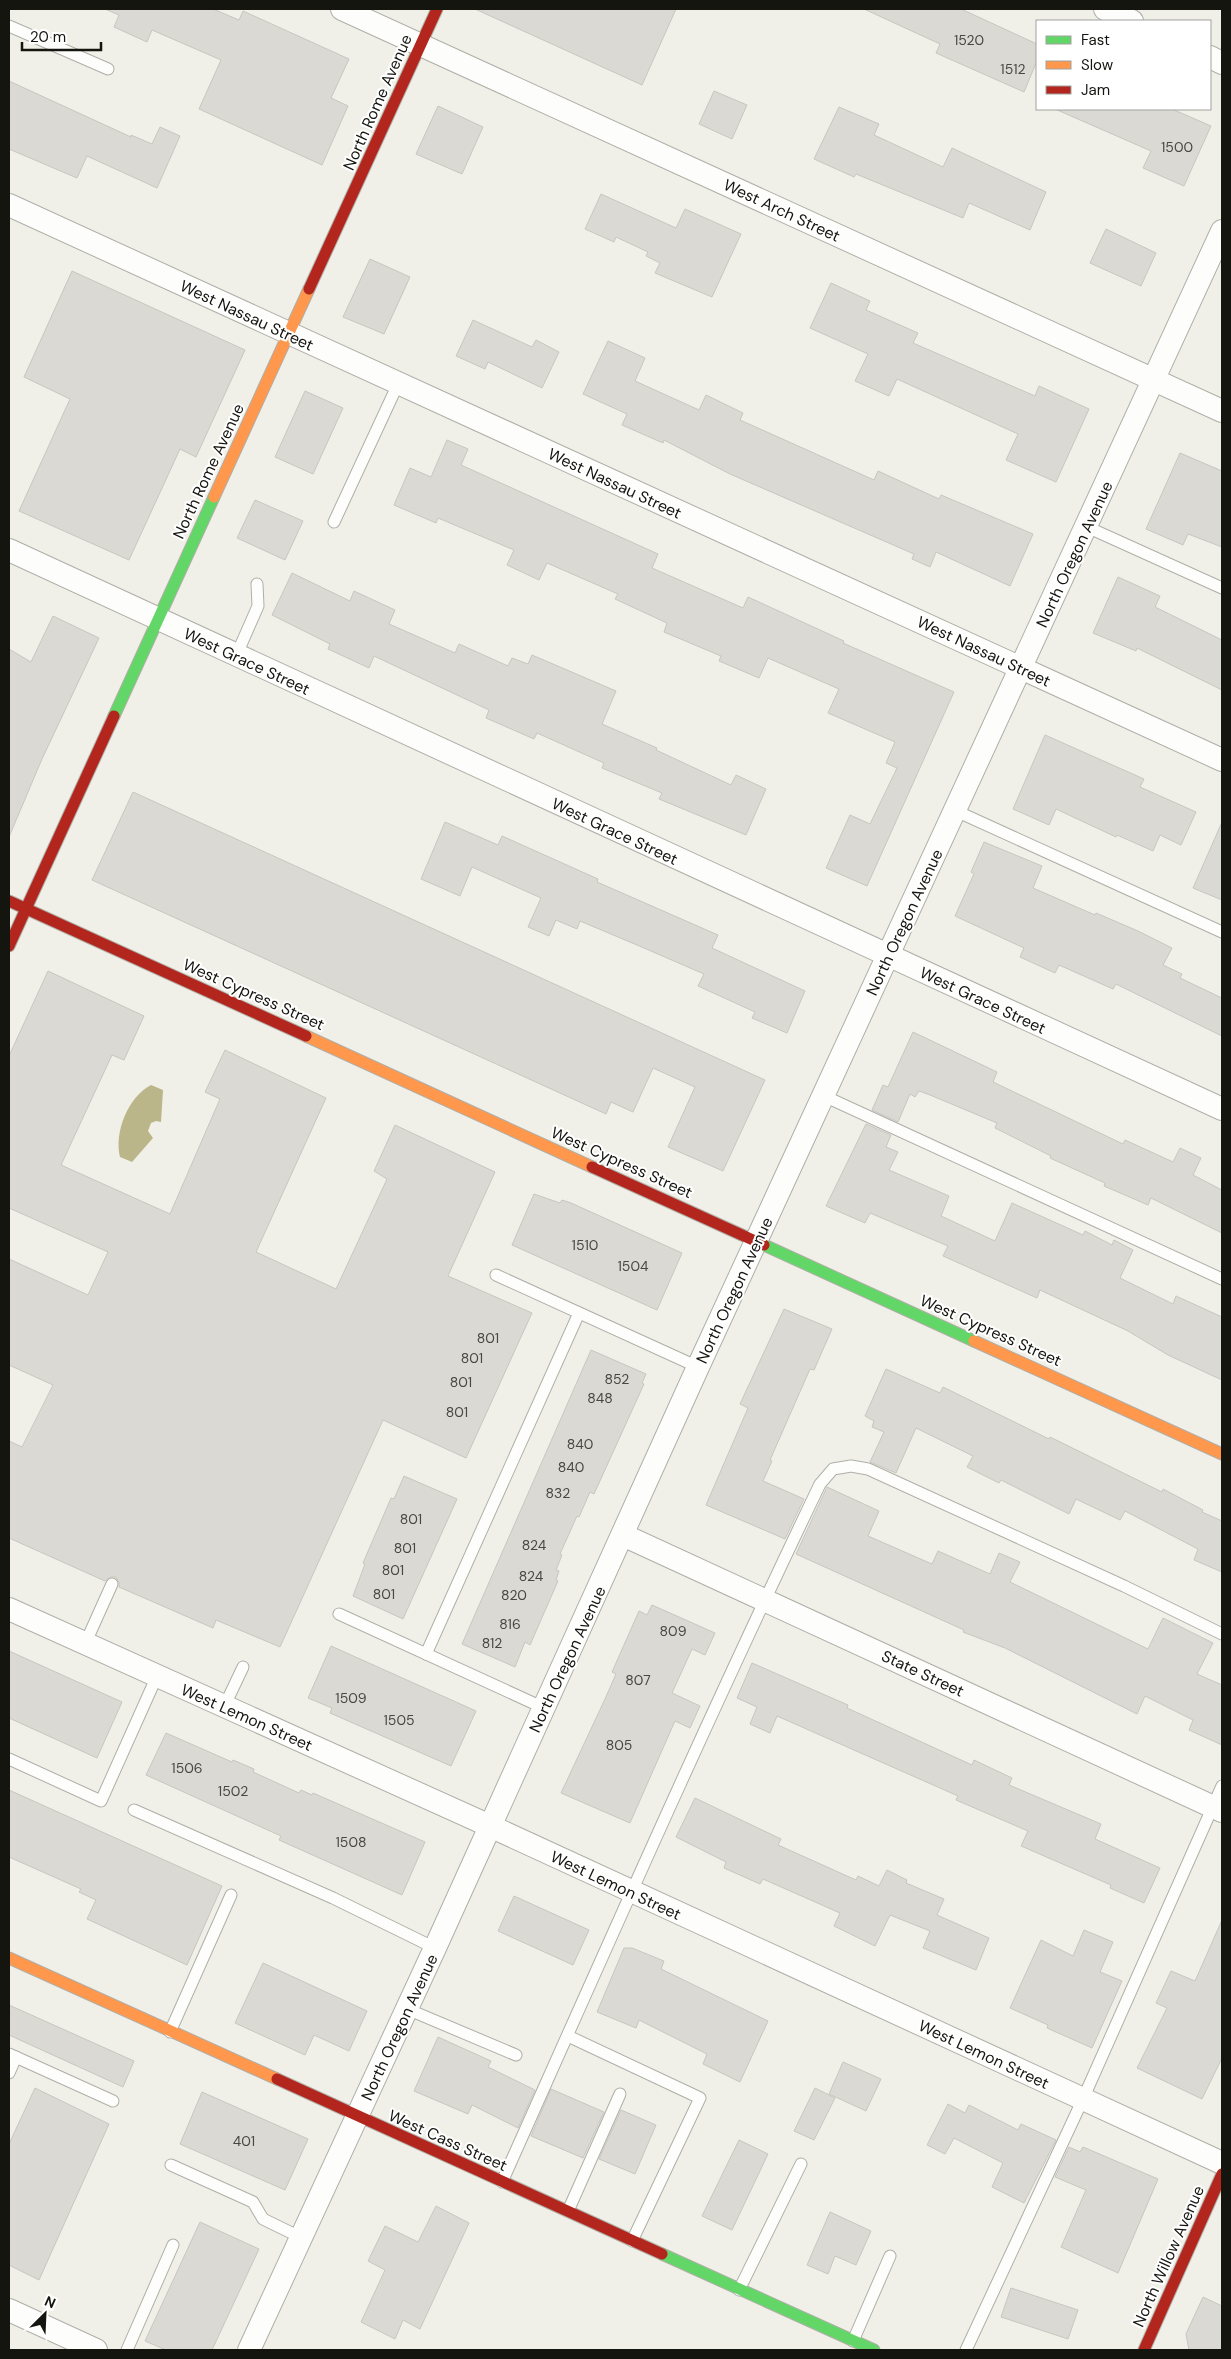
<svg xmlns="http://www.w3.org/2000/svg" width="1231" height="2359" font-family="'DM Sans',sans-serif">
  <style>
    .water { fill: #bab689 }
    .building { fill: #dad9d3; stroke: #c7c6bf }
    .lines { fill: none; stroke-linecap: round; stroke-linejoin: round }
    .lane-casing { stroke: #afafa8; stroke-width: 13 }
    .street-casing { stroke: #afafa8; stroke-width: 24 }
    .fast-casing { stroke: #afafa8; stroke-width: 13 }
    .slow-casing { stroke: #afafa8; stroke-width: 13 }
    .jam-casing { stroke: #afafa8; stroke-width: 13 }
    .lane { stroke: #fdfdfc; stroke-width: 11 }
    .street { stroke: #fdfdfc; stroke-width: 22 }
    .fast { stroke: #63d668; stroke-width: 11 }
    .slow { stroke: #ff974d; stroke-width: 11 }
    .jam { stroke: #b3261e; stroke-width: 11 }
    .labels { text-anchor: middle; stroke-width: 4; stroke-linejoin: round; paint-order: stroke }
    .number-label { font-size: 14px; fill: #484843 }
    .street-label { font-size: 16px; fill: #151510; stroke: #fff }
  </style>
  <rect width="100%" height="100%" fill="#f1f0e8"/>
  <path class="water" d="M 151,1085 L 163,1090 L 161,1122 L 156,1121 L 151,1123 L 148,1131 L 153,1138 L 132,1162 L 120,1157 C 114,1132 128,1097 151,1085 Z"/>
  <g class="building">
    <polygon points="105,9 213,9 239,20 243,11 349,59 331,98 348,106 322,165 199,109 221,60 152,30 147,42 114,27 119,15"/>
    <polygon points="475,9 676,9 642,85"/>
    <polygon points="864,9 961,9 1037,44 1037,61 1024,92 936,53 940,44"/>
    <polygon points="9,81 131,137 131,135 152,144 160,127 180,136 157,188 87,156 77,178 9,149"/>
    <polygon points="714,91 747,105 732,139 699,124"/>
    <polygon points="438,106 483,127 462,174 416,154"/>
    <polygon points="839,107 879,124 874,135 943,167 952,148 1046,192 1030,230 969,203 963,218 856,174 854,177 814,159"/>
    <polygon points="1055,109 1172,109 1211,126 1184,186 1143,168 1151,151"/>
    <polygon points="601,194 676,228 685,209 741,234 712,297 655,273 660,263 646,256 648,252 616,237 614,242 585,229"/>
    <polygon points="1106,229 1156,253 1141,286 1090,263"/>
    <polygon points="370,259 410,277 384,334 343,317"/>
    <polygon points="72,271 245,350 196,457 180,449 129,560 19,511 70,399 24,377"/>
    <polygon points="831,283 870,301 866,310 918,333 913,343 1035,396 1039,386 1089,409 1056,482 1006,460 1018,434 897,379 889,396 855,381 868,354 810,328"/>
    <polygon points="473,320 532,347 536,340 559,352 542,388 488,362 485,369 456,356"/>
    <polygon points="608,341 645,358 635,381 699,410 706,395 743,413 740,420 874,480 878,471 939,499 941,495 1033,534 1010,586 936,552 930,567 912,559 914,554 730,474 664,440 663,443 622,425 627,414 583,394"/>
    <polygon points="305,391 343,408 313,474 275,457"/>
    <polygon points="447,440 468,449 461,465 658,554 652,568 743,608 748,597 844,641 843,643 954,692 867,886 826,868 850,815 870,824 897,768 886,763 895,742 828,713 839,689 768,658 759,678 719,661 721,656 664,632 667,623 615,599 618,594 547,563 539,580 507,565 514,550 438,518 436,523 394,505 410,468 431,477"/>
    <polygon points="1180,453 1222,471 1222,547 1188,534 1183,545 1146,529"/>
    <polygon points="255,500 303,521 285,560 237,538"/>
    <polygon points="292,573 350,601 354,591 395,610 389,624 455,653 459,644 508,666 512,658 528,664 532,655 616,691 602,724 657,748 656,750 731,785 736,775 766,789 746,835 659,799 662,793 602,768 604,763 537,733 534,739 486,718 489,710 374,656 369,668 328,649 330,644 272,615"/>
    <polygon points="1118,577 1160,596 1155,607 1222,640 1222,690 1137,648 1136,651 1093,633"/>
    <polygon points="53,616 99,638 42,759 9,837 9,649 31,662"/>
    <polygon points="1045,735 1144,779 1140,787 1196,812 1181,845 1160,835 1153,851 1117,835 1116,837 1056,809 1049,825 1013,809"/>
    <polygon points="133,792 765,1080 723,1171 668,1147 695,1087 653,1068 633,1112 611,1102 606,1114 92,880"/>
    <polygon points="445,822 498,845 502,836 598,879 597,882 718,935 712,948 805,991 787,1033 752,1018 755,1012 698,986 704,974 637,945 580,921 577,929 556,920 549,936 528,927 541,898 472,867 460,896 421,879"/>
    <polygon points="1222,822 1222,900 1193,888"/>
    <polygon points="984,842 1042,866 1033,888 1095,915 1096,913 1138,931 1172,948 1163,965 1182,974 1180,978 1222,998 1222,1036 1116,984 1113,989 1059,965 1055,973 1020,957 1024,948 955,916 974,874 971,872"/>
    <polygon points="48,971 144,1016 124,1060 112,1055 61,1165 170,1214 220,1099 205,1092 225,1050 326,1098 256,1252 336,1289 387,1179 374,1171 395,1125 495,1172 448,1276 532,1313 521,1337 466,1458 383,1420 280,1647 216,1620 213,1628 119,1587 119,1583 116,1577 111,1577 105,1581 9,1538 9,1441 22,1447 53,1385 9,1365 9,1259 88,1295 108,1252 9,1208 9,1056"/>
    <polygon points="913,1032 997,1072 993,1082 1123,1144 1125,1140 1173,1162 1180,1148 1201,1158 1193,1175 1222,1190 1222,1233 1151,1198 1148,1205 1104,1186 1105,1183 1050,1158 1051,1156 995,1128 997,1123 930,1095 919,1091 915,1097 910,1094 898,1122 872,1110 883,1085 888,1087"/>
    <polygon points="866,1124 891,1135 886,1147 898,1152 889,1170 949,1196 941,1216 995,1241 1012,1203 1083,1235 1085,1231 1112,1245 1114,1240 1133,1250 1120,1278 1173,1304 1176,1296 1222,1317 1222,1380 1168,1355 1128,1331 1040,1290 1037,1298 943,1256 948,1246 870,1213 865,1223 826,1206"/>
    <polygon points="534,1194 560,1203 562,1200 571,1203 682,1253 657,1310 512,1245"/>
    <polygon points="784,1309 832,1329 814,1370 810,1369 770,1460 772,1461 763,1481 804,1499 785,1539 706,1505 748,1408 740,1404"/>
    <polygon points="591,1350 646,1374 642,1383 644,1384 594,1494 590,1492 579,1517 577,1516 560,1554 562,1555 556,1570 559,1571 556,1580 558,1581 530,1645 525,1642 515,1667 462,1644"/>
    <polygon points="886,1369 940,1393 943,1387 1049,1439 1050,1437 1162,1492 1163,1489 1203,1510 1202,1512 1222,1521 1222,1572 1194,1560 1198,1549 1125,1511 1120,1520 1076,1499 1069,1514 1001,1480 999,1483 967,1467 973,1456 916,1428 896,1473 870,1462 884,1432 872,1427 874,1421 865,1416"/>
    <polygon points="404,1476 457,1499 403,1619 353,1596 365,1564 363,1563 391,1498 394,1499"/>
    <polygon points="827,1487 879,1511 868,1536 932,1564 938,1551 990,1574 999,1553 1020,1562 1010,1582 1148,1649 1163,1618 1213,1643 1197,1674 1222,1685 1222,1745 1189,1730 1193,1720 1145,1696 1137,1714 1005,1648 963,1632 964,1630 796,1554"/>
    <polygon points="652,1605 715,1633 705,1655 692,1649 672,1693 700,1706 690,1728 675,1721 630,1823 561,1793 605,1699 616,1674 612,1672 639,1611 647,1615"/>
    <polygon points="331,1646 476,1711 451,1766 330,1713 332,1708 308,1698"/>
    <polygon points="9,1651 122,1702 97,1758 9,1718"/>
    <polygon points="752,1663 848,1705 847,1708 972,1765 974,1760 1012,1778 1009,1785 1101,1824 1095,1839 1160,1868 1144,1903 1110,1888 1111,1885 1021,1846 1028,1831 956,1800 958,1796 777,1716 770,1733 750,1724 757,1707 737,1698"/>
    <polygon points="166,1733 232,1762 233,1760 254,1769 253,1772 299,1793 301,1790 312,1795 313,1793 425,1842 402,1895 279,1840 281,1836 146,1775"/>
    <polygon points="9,1790 222,1886 187,1965 87,1919 96,1900 79,1892 81,1889 9,1857"/>
    <polygon points="695,1798 781,1839 778,1845 856,1880 858,1876 879,1886 887,1870 907,1880 906,1883 944,1899 937,1915 989,1938 976,1970 923,1948 930,1931 890,1915 875,1946 834,1926 840,1913 763,1879 760,1884 724,1868 726,1862 676,1837"/>
    <polygon points="514,1896 589,1930 573,1965 498,1931"/>
    <polygon points="1222,1920 1222,2058 1202,2099 1137,2068 1167,2008 1156,2003 1171,1971 1195,1981"/>
    <polygon points="1084,1930 1113,1942 1100,1972 1122,1981 1092,2048 1047,2028 1048,2025 1010,2008 1041,1940 1073,1956"/>
    <polygon points="624,1948 632,1948 664,1961 661,1969 768,2021 740,2082 703,2064 707,2054 639,2020 636,2028 597,2012"/>
    <polygon points="263,1963 367,2011 349,2051 314,2035 305,2055 235,2023"/>
    <polygon points="9,2005 134,2061 123,2087 9,2035"/>
    <polygon points="438,2037 491,2061 488,2067 535,2090 518,2128 472,2105 468,2114 414,2091"/>
    <polygon points="843,2062 881,2079 866,2111 829,2094"/>
    <polygon points="35,2088 109,2124 39,2280 9,2265 9,2144"/>
    <polygon points="815,2088 835,2098 814,2140 794,2131"/>
    <polygon points="551,2089 604,2112 583,2158 531,2136"/>
    <polygon points="202,2092 308,2139 285,2190 180,2144"/>
    <polygon points="948,2104 965,2113 969,2105 1018,2130 1021,2124 1056,2140 1024,2203 992,2187 1003,2163 954,2138 945,2154 927,2145"/>
    <polygon points="621,2110 656,2125 635,2174 599,2159"/>
    <polygon points="739,2140 768,2154 732,2230 702,2216"/>
    <polygon points="1069,2147 1080,2152 1083,2147 1158,2179 1118,2273 1061,2247 1086,2190 1055,2177"/>
    <polygon points="436,2206 469,2223 420,2329 403,2320 395,2339 361,2322 385,2270 368,2261 385,2226 418,2242"/>
    <polygon points="830,2212 871,2231 856,2265 835,2256 828,2274 807,2265"/>
    <polygon points="200,2222 259,2249 212,2350 166,2350 145,2341"/>
    <polygon points="1011,2288 1078,2310 1068,2339 1001,2317"/>
    <polygon points="1203,2297 1222,2306 1222,2350 1189,2350 1186,2334"/>
  </g>
  <g class="lines">
    <g class="lane-casing">
      <g id="lane">
        <polyline points="9,26 108,69"/>
        <polyline points="334,522 398,384"/>
        <polyline points="1087,527 1222,588"/>
        <polyline points="236,656 258,606 257,584"/>
        <polyline points="956,811 1222,932"/>
        <polyline points="824,1096 1222,1279"/>
        <polyline points="496,1275 698,1367"/>
        <polyline points="339,1614 544,1708"/>
        <polyline points="85,1644 112,1584"/>
        <polyline points="426,1654 579,1313"/>
        <polyline points="224,1707 243,1667"/>
        <polyline points="9,1759 101,1801 157,1676"/>
        <polyline points="134,1810 333,1898 435,1948"/>
        <polyline points="407,2009 516,2055"/>
        <polyline points="170,2032 231,1895"/>
        <polyline points="568,2036 700,2098 632,2241"/>
        <polyline points="9,2054 113,2101"/>
        <polyline points="9,2073 16,2057"/>
        <polyline points="171,2165 253,2202 263,2219 302,2238"/>
        <path d="M 502,2182 C 606,1949 709,1715 820,1484 L 833,1469 L 851,1466 L 868,1469 L 1124,1586 L 1222,1634"/>
        <polyline points="568,2211 620,2094"/>
        <polyline points="739,2290 801,2164"/>
        <polyline points="853,2341 890,2256"/>
        <polyline points="127,2350 173,2245"/>
        <polyline points="966,2350 1083,2099 1222,1786"/>
      </g>
    </g>
    <g class="street-casing">
      <g id="street">
        <polyline points="342,9 1222,411"/>
        <polyline points="1105,9 1132,21"/>
        <polyline points="1210,57 1222,63"/>
        <polyline points="9,205 1222,760"/>
        <polyline points="9,550 1222,1109"/>
        <polyline points="623,1535 1222,1811"/>
        <polyline points="9,1609 490,1826 1222,2163"/>
        <polyline points="9,2310 96,2350"/>
        <polyline points="249,2350 435,1948 698,1367 1222,231"/>
      </g>
    </g>
    <g class="fast-casing">
      <g id="fast">
        <polyline points="114,716 214,497"/>
        <polyline points="764,1245 974,1341"/>
        <polyline points="662,2254 874,2350"/>
      </g>
    </g>
    <g class="slow-casing">
      <g id="slow">
        <polyline points="214,497 309,289"/>
        <polyline points="306,1036 592,1167"/>
        <polyline points="974,1341 1222,1454"/>
        <polyline points="9,1958 277,2079"/>
      </g>
    </g>
    <g class="jam-casing">
      <g id="jam">
        <polyline points="309,289 437,9"/>
        <polyline points="9,901 306,1036"/>
        <polyline points="9,946 114,716"/>
        <polyline points="592,1167 764,1245"/>
        <polyline points="277,2079 662,2254"/>
        <polyline points="1144,2350 1222,2174"/>
      </g>
    </g>
    <use href="#lane" class="lane"/>
    <use href="#street" class="street"/>
    <use href="#fast" class="fast"/>
    <use href="#slow" class="slow"/>
    <use href="#jam" class="jam"/>
  </g>
  <g class="labels">
    <g class="number-label">
      <text x="969" y="45">1520</text>
      <text x="1013" y="74">1512</text>
      <text x="1177" y="152">1500</text>
      <text x="585" y="1250">1510</text>
      <text x="633" y="1271">1504</text>
      <text x="488" y="1343">801</text>
      <text x="472" y="1363">801</text>
      <text x="617" y="1384">852</text>
      <text x="461" y="1387">801</text>
      <text x="600" y="1403">848</text>
      <text x="457" y="1417">801</text>
      <text x="580" y="1449">840</text>
      <text x="571" y="1472">840</text>
      <text x="558" y="1498">832</text>
      <text x="411" y="1524">801</text>
      <text x="534" y="1550">824</text>
      <text x="405" y="1553">801</text>
      <text x="393" y="1575">801</text>
      <text x="531" y="1581">824</text>
      <text x="384" y="1599">801</text>
      <text x="514" y="1600">820</text>
      <text x="510" y="1629">816</text>
      <text x="673" y="1636">809</text>
      <text x="492" y="1648">812</text>
      <text x="638" y="1685">807</text>
      <text x="351" y="1703">1509</text>
      <text x="399" y="1725">1505</text>
      <text x="619" y="1750">805</text>
      <text x="187" y="1773">1506</text>
      <text x="233" y="1796">1502</text>
      <text x="351" y="1847">1508</text>
      <text x="244" y="2146">401</text>
    </g>
    <g class="street-label">
      <text transform="translate(377 102) rotate(-66)" y="6">North Rome Avenue</text>
      <text transform="translate(782 210) rotate(25)" y="6">West Arch Street</text>
      <text transform="translate(247 315) rotate(25)" y="6">West Nassau Street</text>
      <text transform="translate(208 471) rotate(-65)" y="6">North Rome Avenue</text>
      <text transform="translate(615 483) rotate(25)" y="6">West Nassau Street</text>
      <text transform="translate(1074 554) rotate(-65)" y="6">North Oregon Avenue</text>
      <text transform="translate(984 651) rotate(25)" y="6">West Nassau Street</text>
      <text transform="translate(247 661) rotate(25)" y="6">West Grace Street</text>
      <text transform="translate(615 831) rotate(25)" y="6">West Grace Street</text>
      <text transform="translate(904 922) rotate(-65)" y="6">North Oregon Avenue</text>
      <text transform="translate(254 994) rotate(24)" y="6">West Cypress Street</text>
      <text transform="translate(983 1000) rotate(25)" y="6">West Grace Street</text>
      <text transform="translate(622 1162) rotate(24)" y="6">West Cypress Street</text>
      <text transform="translate(734 1290) rotate(-65)" y="6">North Oregon Avenue</text>
      <text transform="translate(991 1330) rotate(24)" y="6">West Cypress Street</text>
      <text transform="translate(567 1659) rotate(-65)" y="6">North Oregon Avenue</text>
      <text transform="translate(923 1673) rotate(25)" y="6">State Street</text>
      <text transform="translate(247 1717) rotate(24)" y="6">West Lemon Street</text>
      <text transform="translate(616 1885) rotate(25)" y="6">West Lemon Street</text>
      <text transform="translate(399 2027) rotate(-65)" y="6">North Oregon Avenue</text>
      <text transform="translate(984 2054) rotate(25)" y="6">West Lemon Street</text>
      <text transform="translate(448 2140) rotate(24)" y="6">West Cass Street</text>
      <text transform="translate(1168 2256) rotate(-66)" y="6">North Willow Avenue</text>
    </g>
  </g>
  <rect width="1231" height="2359" fill="none" stroke="#151510" stroke-width="20"/>
  <rect x="1036" y="20" width="175" height="90" fill="#ffffff" stroke="#a1a19f"/>
  <rect x="1046" y="36" width="25" height="8" fill="#63d668" stroke="#a1a19f"/>
  <text x="1081" y="45" font-size="15" fill="#151510">Fast</text>
  <rect x="1046" y="61" width="25" height="8" fill="#ff974d" stroke="#a1a19f"/>
  <text x="1081" y="70" font-size="15" fill="#151510">Slow</text>
  <rect x="1046" y="86" width="25" height="8" fill="#b3261e" stroke="#a1a19f"/>
  <text x="1081" y="95" font-size="15" fill="#151510">Jam</text>
  <g transform="translate(45 2314) rotate(24)" stroke="#ffffff" stroke-width="4" paint-order="stroke">
  <path d="M0-4L9 19L0 12L-9 19Z" fill="#151510"/>
  <text y="-8" font-size="14" font-weight="bold" text-anchor="middle" fill="#151510">N</text>
  </g>
  <path d="M22 42v8h79v-8" fill="none" stroke="#151510" stroke-width="2.5"/>
  <text x="30" y="42" font-size="15" fill="#151510" stroke="#ffffff" stroke-width="4" paint-order="stroke">20 m</text>
</svg>
